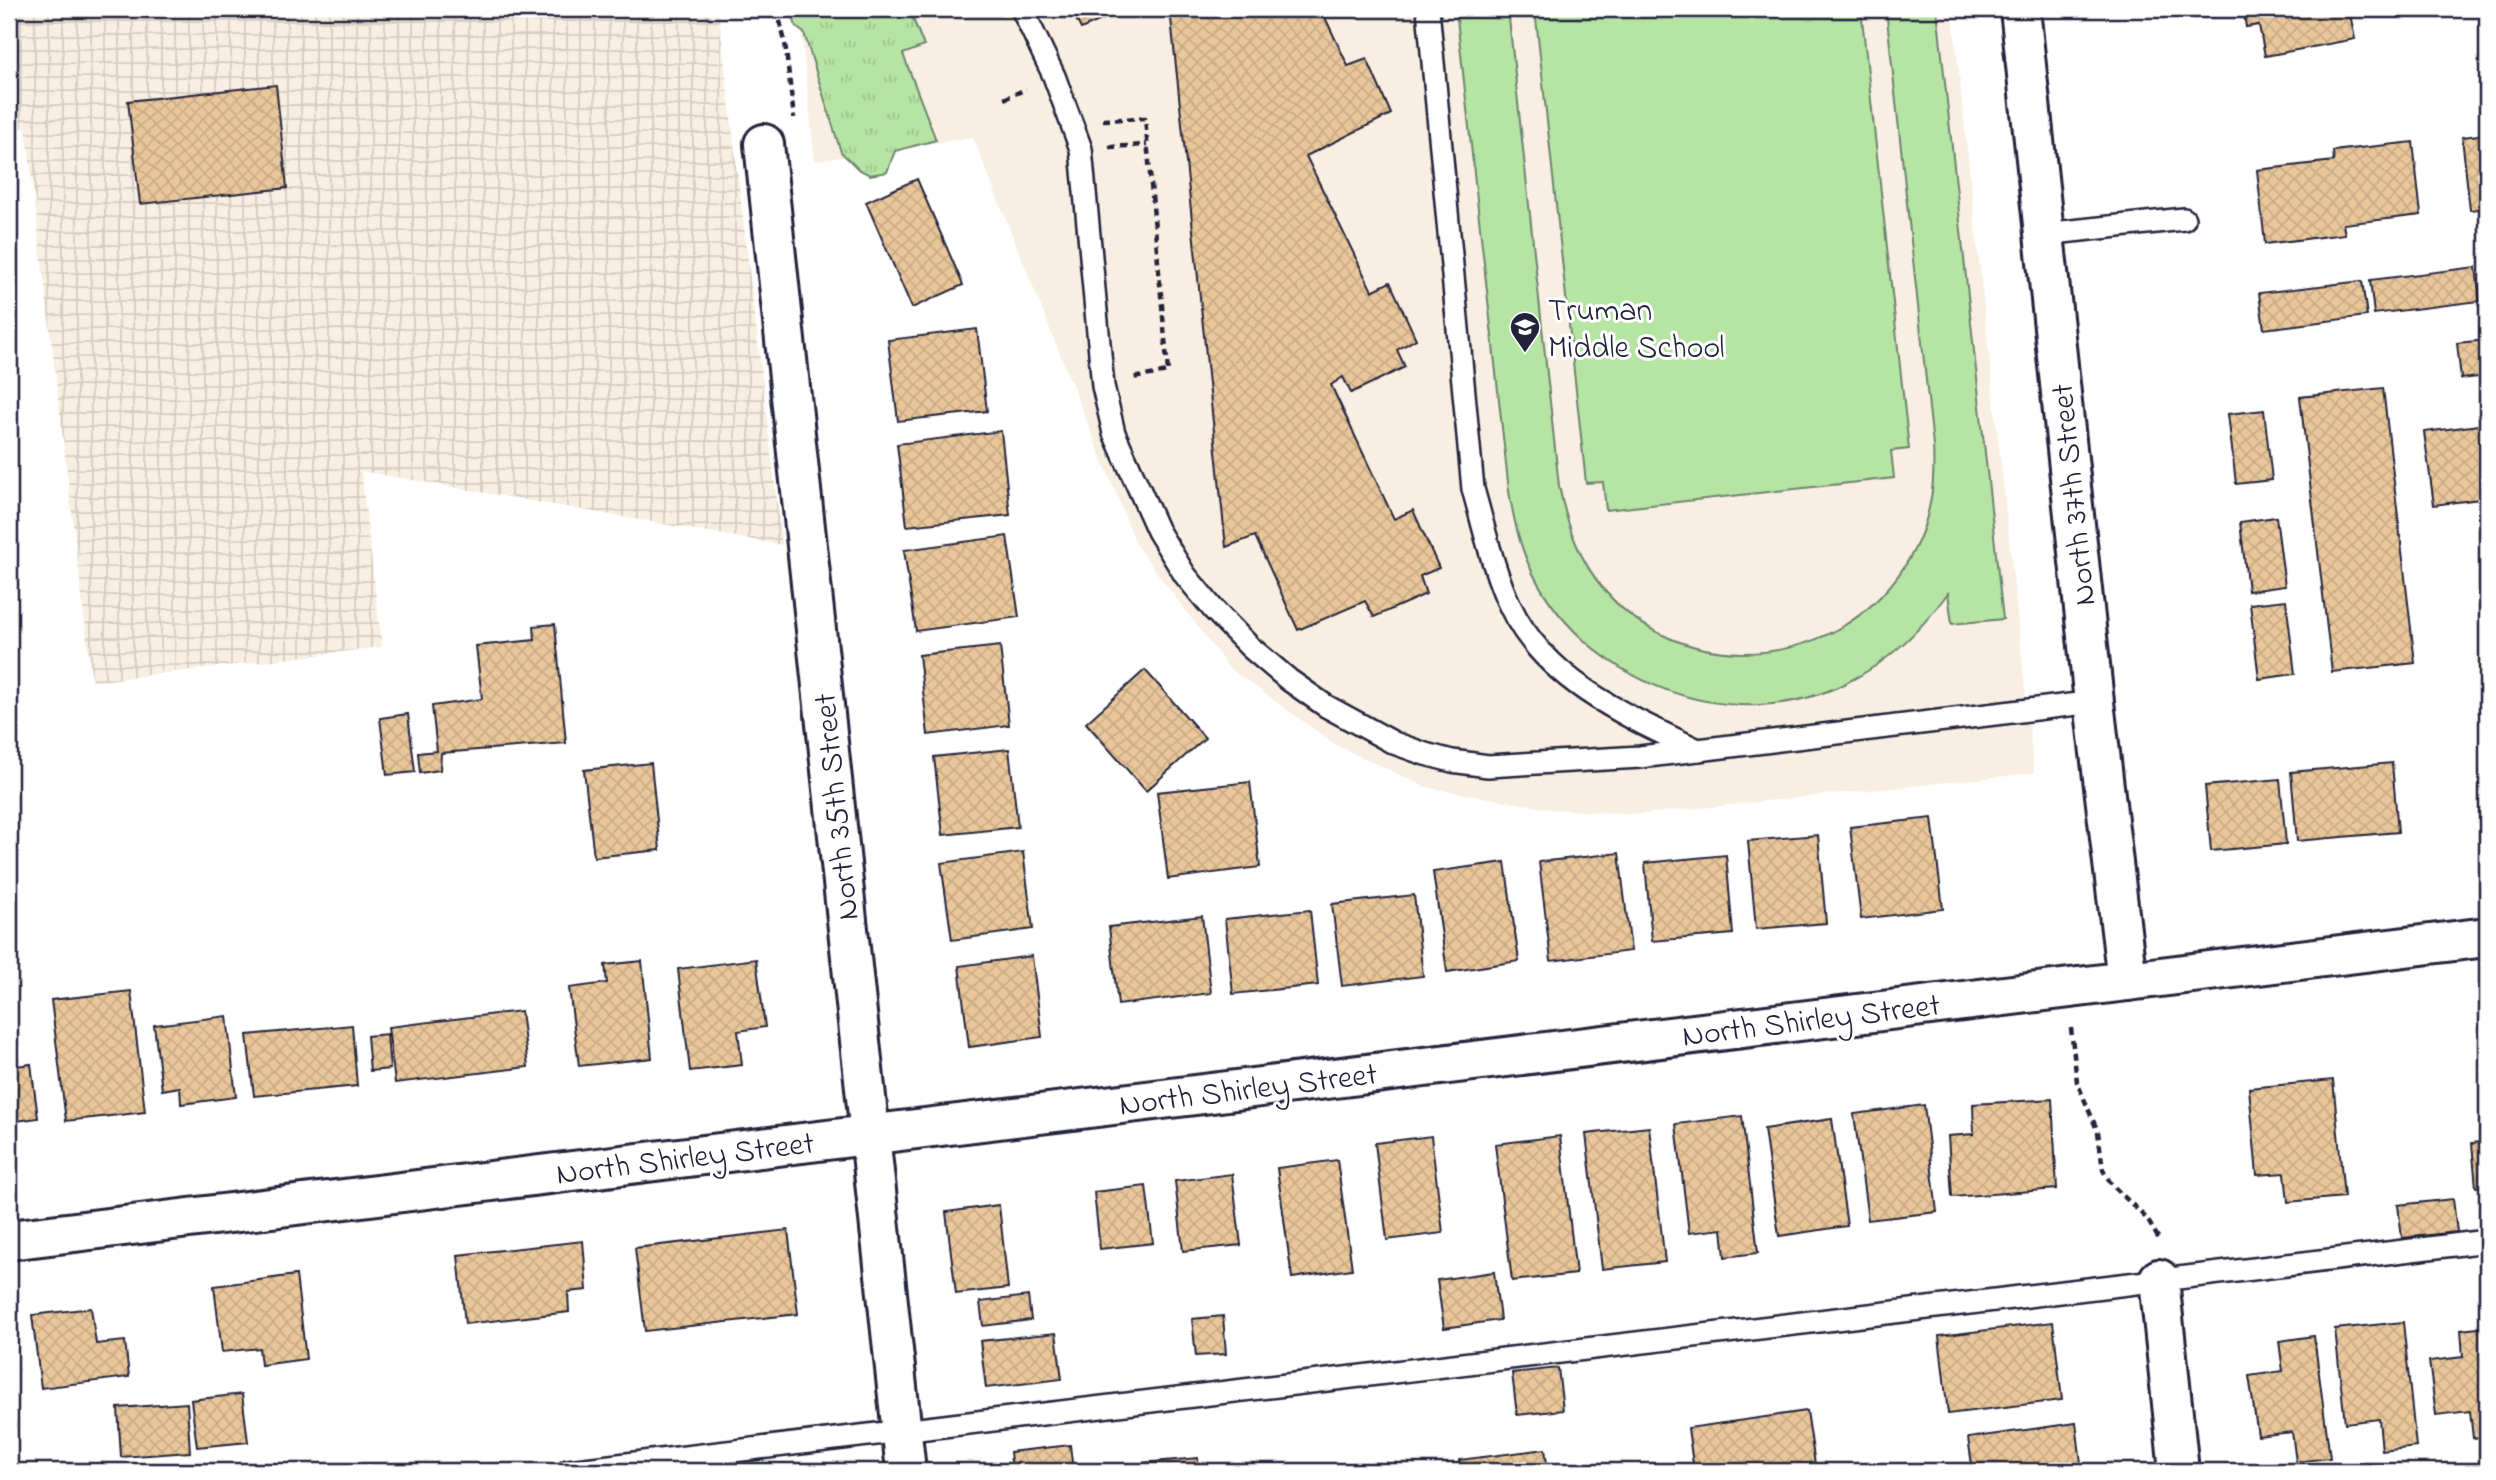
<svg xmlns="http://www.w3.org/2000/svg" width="2496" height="1480" font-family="'Indie Flower',sans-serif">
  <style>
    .built { fill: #f8eee1 }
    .industrial { fill: url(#industrial-grid) }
    .grass { fill: url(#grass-tufts); stroke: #6c836f; stroke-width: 2 }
    .pitch { fill: #b6e4a3; stroke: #6c836f; stroke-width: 2 }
    .building { fill: url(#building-cross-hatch); stroke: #22223b; stroke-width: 2 }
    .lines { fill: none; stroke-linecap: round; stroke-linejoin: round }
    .service-casing { stroke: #22223b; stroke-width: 26 }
    .minor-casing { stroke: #22223b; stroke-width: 44 }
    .tertiary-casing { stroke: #22223b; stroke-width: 44 }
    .path { stroke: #22223b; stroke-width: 4.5; stroke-dasharray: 7 5; stroke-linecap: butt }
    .service { stroke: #fff; stroke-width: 21 }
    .minor { stroke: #fff; stroke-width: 38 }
    .tertiary { stroke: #fff; stroke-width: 38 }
    .labels { text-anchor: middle; stroke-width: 6; stroke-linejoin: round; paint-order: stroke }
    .poi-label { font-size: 32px; fill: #22223b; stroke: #fff; text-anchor: start }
    .street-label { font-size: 32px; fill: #22223b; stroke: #fff }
  </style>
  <defs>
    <pattern id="industrial-grid" width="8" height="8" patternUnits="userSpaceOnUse" patternTransform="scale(1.75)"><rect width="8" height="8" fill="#f8eee1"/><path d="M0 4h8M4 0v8" fill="none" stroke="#d4ccc2"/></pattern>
    <pattern id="grass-tufts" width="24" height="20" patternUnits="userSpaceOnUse" patternTransform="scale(1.75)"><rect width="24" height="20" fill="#b6e4a3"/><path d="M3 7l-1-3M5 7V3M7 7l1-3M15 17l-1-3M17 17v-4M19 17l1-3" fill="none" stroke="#9cc38d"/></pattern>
    <pattern id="building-cross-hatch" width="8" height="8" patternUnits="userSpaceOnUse" patternTransform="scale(1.75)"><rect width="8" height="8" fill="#e9c79a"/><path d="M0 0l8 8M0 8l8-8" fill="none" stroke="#c8ab86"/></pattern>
  </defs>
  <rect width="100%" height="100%" fill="#fff"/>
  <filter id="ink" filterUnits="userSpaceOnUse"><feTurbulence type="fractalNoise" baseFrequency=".0143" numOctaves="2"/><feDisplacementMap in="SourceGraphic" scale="14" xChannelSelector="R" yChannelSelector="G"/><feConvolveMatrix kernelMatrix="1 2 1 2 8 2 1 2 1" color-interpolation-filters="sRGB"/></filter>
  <g filter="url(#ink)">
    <polygon class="built" points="799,9 1952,9 2034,773 1643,814 1551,809 1426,787 1336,745 1228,667 1137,546 973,137 815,161"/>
    <polygon class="industrial" points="9,9 718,9 782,545 361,471 382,647 92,682 26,128 9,130"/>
    <polygon class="grass" points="791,9 909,9 924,46 903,54 936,140 895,151 887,172 870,175 858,169 841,152 804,33 796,27"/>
    <g class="pitch">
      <path d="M 1456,9 L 1508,9 L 1559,486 C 1567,525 1579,561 1606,592 C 1676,673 1808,672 1881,596 C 1905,571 1924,538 1930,503 C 1934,484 1934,465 1933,445 L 1886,9 L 1937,9 L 2003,619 L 1952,624 L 1948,593 C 1920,631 1889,662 1846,683 C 1730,741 1579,680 1528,563 C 1518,540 1513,516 1509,491 Z"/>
      <polygon points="1535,9 1861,9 1909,449 1891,451 1894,478 1606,510 1603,482 1586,483"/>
    </g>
    <g class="building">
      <polygon points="1071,9 1126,9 1081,29"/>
      <polygon points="1170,9 1321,9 1348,66 1367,59 1391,114 1306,156 1372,291 1390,282 1416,339 1397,350 1405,367 1351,393 1343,377 1331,385 1394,519 1413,510 1439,568 1420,576 1426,594 1374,617 1365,601 1298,630 1255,536 1226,547"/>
      <polygon points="2243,9 2349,9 2355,39 2265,56 2259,25 2246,27"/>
      <polygon points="276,85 287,188 140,204 128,101"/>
      <polygon points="2487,134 2487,208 2470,210 2462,137"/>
      <polygon points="2413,142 2421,215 2343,224 2345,234 2265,244 2257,170 2334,161 2333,151"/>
      <polygon points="917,179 963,285 912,308 866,202"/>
      <polygon points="2476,267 2480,301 2374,314 2370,280"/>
      <polygon points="2362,281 2367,316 2264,329 2259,293"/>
      <polygon points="977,329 987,411 898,421 888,340"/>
      <polygon points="2487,340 2487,376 2461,379 2457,343"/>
      <polygon points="2383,388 2415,663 2332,672 2300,397"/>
      <polygon points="2264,410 2272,480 2236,484 2228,414"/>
      <polygon points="2487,424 2487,498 2434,505 2424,432"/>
      <polygon points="1001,431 1010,515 907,526 897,444"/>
      <polygon points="2276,517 2285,586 2248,591 2240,522"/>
      <polygon points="1007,536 1019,617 916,631 904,550"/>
      <polygon points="2286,600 2295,674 2259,679 2250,604"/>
      <polygon points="555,624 566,743 441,753 440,770 420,773 418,753 437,751 432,706 482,699 476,646 535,640 534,626"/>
      <polygon points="1000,646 1009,725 928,735 919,655"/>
      <polygon points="1145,670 1205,738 1146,791 1086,723"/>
      <polygon points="408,714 415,772 387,775 380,718"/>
      <polygon points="1009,749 1018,827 943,835 934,757"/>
      <polygon points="651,763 660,850 594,857 584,770"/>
      <polygon points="2392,763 2398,832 2297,841 2291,772"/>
      <polygon points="2280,779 2286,844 2211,851 2205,786"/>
      <polygon points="1250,782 1260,867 1168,879 1157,792"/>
      <polygon points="1932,818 1943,909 1861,919 1850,827"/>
      <polygon points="1818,835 1826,923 1756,929 1748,841"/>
      <polygon points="1023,852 1033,929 952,940 941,863"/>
      <polygon points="1619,853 1631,951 1551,961 1539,862"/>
      <polygon points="1726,855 1733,934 1652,941 1645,863"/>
      <polygon points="1505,862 1519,961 1447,972 1433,872"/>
      <polygon points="1414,895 1423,976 1342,986 1332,904"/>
      <polygon points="1310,910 1318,985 1233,994 1225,919"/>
      <polygon points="1202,916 1211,993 1118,1005 1109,927"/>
      <polygon points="1032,956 1042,1037 969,1047 959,966"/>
      <polygon points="756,959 765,1027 738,1031 742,1065 690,1071 678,969"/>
      <polygon points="642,961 652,1058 579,1066 569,988 607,983 605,965"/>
      <polygon points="131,991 145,1112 66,1121 51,1000"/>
      <polygon points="521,1011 528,1067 395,1083 388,1027"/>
      <polygon points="227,1016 236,1097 181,1104 180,1087 162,1090 154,1025"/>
      <polygon points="352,1025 357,1086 254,1096 247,1035"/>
      <polygon points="387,1034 390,1069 370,1071 367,1036"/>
      <polygon points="31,1064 38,1118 9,1122 9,1067"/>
      <polygon points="2333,1080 2344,1197 2288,1202 2285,1173 2257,1175 2249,1088"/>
      <polygon points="2052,1099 2057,1189 1952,1197 1948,1136 1974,1134 1973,1104"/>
      <polygon points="1924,1105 1937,1212 1868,1220 1854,1114"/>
      <polygon points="1742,1116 1758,1253 1725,1257 1722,1229 1689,1233 1676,1124"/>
      <polygon points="1832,1119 1847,1226 1779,1236 1764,1129"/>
      <polygon points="1649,1127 1665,1262 1602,1269 1586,1134"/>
      <polygon points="1431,1136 1443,1233 1387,1240 1375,1143"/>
      <polygon points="1560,1136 1576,1274 1512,1281 1495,1144"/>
      <polygon points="2487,1141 2487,1186 2476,1187 2472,1143"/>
      <polygon points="1337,1160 1352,1269 1292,1278 1277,1168"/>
      <polygon points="1232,1174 1241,1245 1183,1251 1175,1181"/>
      <polygon points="1146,1186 1153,1243 1100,1249 1094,1192"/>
      <polygon points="2453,1199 2457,1232 2402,1238 2398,1205"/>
      <polygon points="999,1205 1008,1288 956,1294 946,1212"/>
      <polygon points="788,1230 798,1314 645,1331 635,1248"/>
      <polygon points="583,1241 587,1290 568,1292 569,1312 465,1324 458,1255"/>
      <polygon points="1494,1272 1500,1320 1444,1328 1437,1280"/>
      <polygon points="296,1275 306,1359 261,1365 259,1348 222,1352 214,1286"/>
      <polygon points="1028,1296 1031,1320 983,1326 980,1302"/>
      <polygon points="91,1308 96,1344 125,1341 129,1377 41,1388 32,1315"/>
      <polygon points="1223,1316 1226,1354 1196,1356 1192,1319"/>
      <polygon points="2053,1322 2062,1400 1948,1414 1939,1336"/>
      <polygon points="2403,1322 2416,1447 2382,1451 2379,1419 2345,1423 2335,1329"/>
      <polygon points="2487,1327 2487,1436 2473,1438 2470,1411 2436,1415 2429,1361 2463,1357 2461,1330"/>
      <polygon points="1056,1333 1062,1379 986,1388 980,1341"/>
      <polygon points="2314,1336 2330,1458 2296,1462 2292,1432 2258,1436 2249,1376 2283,1371 2279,1341"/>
      <polygon points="1558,1368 1563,1410 1517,1415 1512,1373"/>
      <polygon points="242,1394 248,1442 197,1447 191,1400"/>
      <polygon points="187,1403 190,1452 121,1457 118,1408"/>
      <polygon points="1807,1411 1816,1471 1755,1471 1755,1469 1694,1471 1688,1428"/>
      <polygon points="2076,1423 2082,1471 1973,1471 1968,1438"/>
      <polygon points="1070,1445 1073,1471 1012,1471 1010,1452"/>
      <polygon points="1545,1449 1548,1471 1460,1471 1459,1460"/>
      <polygon points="1198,1458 1199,1471 1143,1471 1142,1463"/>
      <polygon points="1378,1463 1379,1471 1304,1471"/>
      <polygon points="824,1466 825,1471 775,1471"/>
    </g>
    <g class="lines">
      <g class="service-casing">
        <g id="service">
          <polyline points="1022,9 1054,76 1081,149 1103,386 1114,433 1158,531 1185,575 1214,610 1250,647 1289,680 1326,706 1394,743 1425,754 1452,761 1488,766 1640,757 2094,702"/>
          <path d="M 1428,9 L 1473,489 C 1484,527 1493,570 1510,606 C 1545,681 1628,717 1698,750"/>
          <polyline points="2044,234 2184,219"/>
          <polyline points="568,1471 2487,1241"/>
        </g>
      </g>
      <g class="minor-casing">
        <g id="minor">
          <polyline points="764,144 906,1471"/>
          <polyline points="9,1240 2487,937"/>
          <polyline points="2159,1279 2179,1471"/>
        </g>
      </g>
      <g class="tertiary-casing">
        <polyline id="tertiary" points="2020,9 2094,702 2127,981"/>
      </g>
      <g class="path">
        <polyline points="777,9 785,42 794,118"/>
        <polyline points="1004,99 1026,89"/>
        <polyline points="1103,120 1145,118 1168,372 1132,378"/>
        <polyline points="1109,147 1147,145"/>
        <polyline points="2071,1028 2077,1082 2098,1132 2103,1170 2111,1184 2147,1219 2160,1241"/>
      </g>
      <use href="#service" class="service"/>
      <use href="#minor" class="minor"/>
      <use href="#tertiary" class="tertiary"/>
    </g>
  </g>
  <defs>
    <g id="school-pin" transform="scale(1.575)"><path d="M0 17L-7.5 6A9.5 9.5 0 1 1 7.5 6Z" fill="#22223b" stroke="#fff"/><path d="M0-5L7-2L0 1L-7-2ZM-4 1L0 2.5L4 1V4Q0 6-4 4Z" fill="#fff"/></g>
  </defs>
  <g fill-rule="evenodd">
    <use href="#school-pin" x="1525" y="327"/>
  </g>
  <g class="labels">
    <g class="poi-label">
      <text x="1548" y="320">Truman<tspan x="1548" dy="37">Middle School</tspan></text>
    </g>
    <g class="street-label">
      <text transform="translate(2072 495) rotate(-96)" y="11">North 37th Street</text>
      <text transform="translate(835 807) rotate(-96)" y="11">North 35th Street</text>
      <text transform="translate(1811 1019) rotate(-7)" y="11">North Shirley Street</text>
      <text transform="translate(1248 1088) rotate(-7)" y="11">North Shirley Street</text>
      <text transform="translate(685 1157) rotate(-7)" y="11">North Shirley Street</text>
    </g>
  </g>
  <rect width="2496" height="1480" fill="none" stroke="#fff" stroke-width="35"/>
  <rect x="18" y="18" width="2461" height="1445" fill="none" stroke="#22223b" stroke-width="2.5" filter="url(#ink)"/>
</svg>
